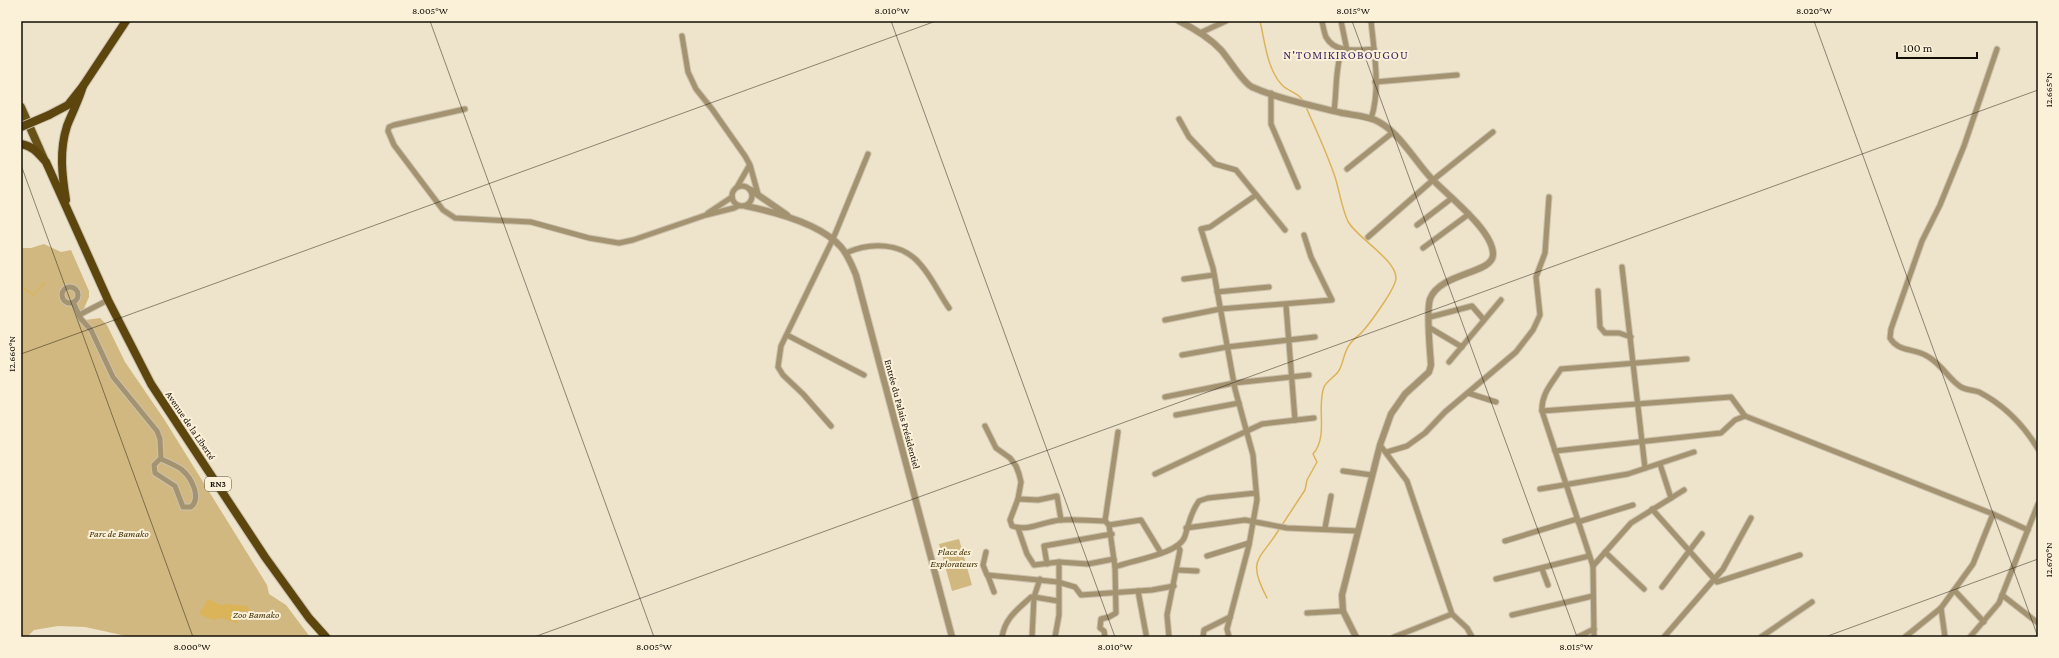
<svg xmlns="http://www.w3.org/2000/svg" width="2059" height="658" font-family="'Crimson Pro',serif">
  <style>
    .green { fill: #d1b880 }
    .water { fill: #dbb45a }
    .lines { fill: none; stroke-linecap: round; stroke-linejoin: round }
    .stream { stroke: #dbb45a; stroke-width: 1.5 }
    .minor-casing { stroke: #cbc1ac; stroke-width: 7 }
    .tertiary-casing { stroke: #cbc1ac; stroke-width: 8 }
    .primary-casing { stroke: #cbc1ac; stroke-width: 10 }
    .trunk-casing { stroke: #cbc1ac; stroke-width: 10 }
    .minor { stroke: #a39370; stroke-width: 5 }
    .tertiary { stroke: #a39370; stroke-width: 6 }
    .primary { stroke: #685117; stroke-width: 8 }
    .trunk { stroke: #5c460e; stroke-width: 8 }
    .trunk-bridge-casing { stroke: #cbc1ac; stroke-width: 10; stroke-linecap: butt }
    .trunk-bridge { stroke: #5c460e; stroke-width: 8 }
    .ticks { fill: none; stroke: #130f07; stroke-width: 1; stroke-opacity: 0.45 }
    .labels { text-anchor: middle; stroke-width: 4; stroke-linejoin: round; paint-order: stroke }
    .shield { fill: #fbf0d8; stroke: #595246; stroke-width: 1 }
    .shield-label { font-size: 9px; font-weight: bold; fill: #130f07 }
    .street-label { font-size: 10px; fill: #130f07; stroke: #fbf0d8 }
    .park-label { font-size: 10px; font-style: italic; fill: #3e2e05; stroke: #fbf0d8 }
    .quarter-label { font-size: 12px; letter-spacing: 1px; fill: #3d2964; stroke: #fbf0d8 }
    .neatline { fill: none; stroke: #130f07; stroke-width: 1.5 }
    .ticks-label { font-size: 10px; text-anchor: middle; fill: #130f07 }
  </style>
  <rect width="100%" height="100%" fill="#eee3cb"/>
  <g class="green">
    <polygon points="44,244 61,252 71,250 89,291 89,297 82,313 85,320 100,318 107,325 125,362 164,419 267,585 269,594 286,605 310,637 131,637 85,627 58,626 34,630 27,637 21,637 21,248 31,248"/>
    <polygon points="959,539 972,585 952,591 939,544"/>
  </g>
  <polygon class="water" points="208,599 220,605 229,604 247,606 251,611 240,611 245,618 239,618 237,623 221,618 213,620 199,614"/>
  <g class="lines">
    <g class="stream">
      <path d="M 1260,21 C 1265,42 1267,69 1282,85 C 1289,92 1300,93 1304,102"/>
      <polyline points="21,286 33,295 45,283"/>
      <path d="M 1282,525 L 1305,490 L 1307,480 L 1317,462 L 1313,454 C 1329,435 1316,408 1324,387 C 1326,382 1334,377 1338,372 C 1344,364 1343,352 1350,344 C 1353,339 1359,336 1363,331 C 1370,323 1396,288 1396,278 C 1396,260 1358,238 1349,223 C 1343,214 1339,189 1335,177 C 1327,153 1316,130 1306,107"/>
      <path d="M 1267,598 C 1246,558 1260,561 1280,528"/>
    </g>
    <g class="minor-casing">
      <g id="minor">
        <path d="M 1322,21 C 1323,26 1324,32 1326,37 C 1335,54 1358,50 1374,49"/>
        <polyline points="1341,21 1347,50"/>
        <polyline points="1202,32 1226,21"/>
        <polyline points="682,36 688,72 696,89 712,109 745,156 750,165 758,194"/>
        <path d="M 1997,49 L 1964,146 L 1940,205 L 1922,241 L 1891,329 L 1890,338 C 1898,352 1914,348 1927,356 C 1943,365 1948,379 1961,387 C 1966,390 1973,390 1979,392 C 2004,405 2023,424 2038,449"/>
        <polyline points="1375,82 1457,75"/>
        <polyline points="1271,93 1271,124 1298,187"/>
        <polyline points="465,109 394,125 389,127 388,131 394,145 443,210 455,218 531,222 589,238 619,243 633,240 706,215 734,208 738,206"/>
        <path d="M 1334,111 C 1337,90 1335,68 1342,49"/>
        <polyline points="1179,119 1189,137 1215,164 1236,170 1285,230"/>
        <path d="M 1371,119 C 1381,89 1374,52 1371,21"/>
        <polyline points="1347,169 1392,133"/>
        <circle cx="742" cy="196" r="10"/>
        <polyline points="737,187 749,166"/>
        <polyline points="708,213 732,197"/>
        <polyline points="1417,225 1452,198"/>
        <polyline points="1368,237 1433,180 1493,132"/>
        <polyline points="1423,248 1469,214"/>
        <path d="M 846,253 C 870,242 902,242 920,264 C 932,277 939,294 949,308"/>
        <polyline points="1622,267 1645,468"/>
        <polyline points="1184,279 1214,275"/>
        <circle cx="70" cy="295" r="8"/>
        <polyline points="1598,291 1600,327 1605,333 1619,333 1631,337"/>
        <polyline points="1217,292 1269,287"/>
        <path d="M 73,302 L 81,319 L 91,330 L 113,377 L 157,431 L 160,439 L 161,459 C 168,462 175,465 181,469 C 191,477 202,497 191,507 L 183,507 L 175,486 L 155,473 L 154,465 L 161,458"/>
        <polyline points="1286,305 1295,420"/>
        <polyline points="79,315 108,300"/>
        <polyline points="1430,317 1472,306 1484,320"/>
        <polyline points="1165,320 1220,309 1332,300 1311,257 1304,235"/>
        <polyline points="1430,328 1462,347"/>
        <polyline points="787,335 864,375"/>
        <polyline points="1182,355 1227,347 1315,337"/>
        <polyline points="1449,362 1501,300"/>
        <polyline points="1468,393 1496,402"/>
        <polyline points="1165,397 1234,383 1309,375"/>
        <polyline points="1542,411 1731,397 1745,416"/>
        <polyline points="1176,415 1239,403"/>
        <polyline points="831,426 803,394 783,375 778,367 781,346 833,239 868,154"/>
        <path d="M 985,426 L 996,448 L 1010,458 L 1016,466 L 1019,474 L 1021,482 L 1018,499 L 1010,520 L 1012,526 C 1029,532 1044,521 1061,520 C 1075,519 1091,521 1105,521 L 1109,525 L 1141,520 L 1161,553"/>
        <polyline points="1380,445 1407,481 1452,614 1467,628 1472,637"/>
        <polyline points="1555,451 1721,433 1735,420 1745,416 1993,514 2028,530"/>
        <polyline points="1387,452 1407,446 1425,433 1445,412 1516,352 1533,330 1540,315 1536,277 1545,253 1549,197"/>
        <polyline points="1660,464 1671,498"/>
        <polyline points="1343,471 1372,475"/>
        <polyline points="1155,474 1262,424 1314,418"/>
        <polyline points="1540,489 1628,474 1694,452"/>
        <polyline points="1018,499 1038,500 1057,496 1061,520"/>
        <polyline points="1652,509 1717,582 1800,555"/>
        <polyline points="1105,521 1118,432"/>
        <polyline points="1578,522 1633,505"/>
        <polyline points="1018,528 1027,554 1034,565 1059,562 1088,564 1114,559"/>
        <polyline points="1186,528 1245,520 1287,528 1358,531"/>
        <polyline points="1325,528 1331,496"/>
        <polyline points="1505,541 1577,519"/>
        <polyline points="986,552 983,565 987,575 1058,582 1075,587 1081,595 1152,590 1174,586"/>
        <polyline points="1605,552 1644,589"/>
        <polyline points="1207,556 1249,543"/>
        <polyline points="1047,564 1044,546 1112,534"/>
        <polyline points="1593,566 1631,523 1684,490"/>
        <path d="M 1115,567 C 1132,560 1180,554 1185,536 C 1189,524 1190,513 1199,501 L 1208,498 L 1256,493"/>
        <polyline points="1542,569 1548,585"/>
        <polyline points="1177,570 1197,571"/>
        <polyline points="988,576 994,592"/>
        <polyline points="1496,579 1589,556"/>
        <polyline points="1662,587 1702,534"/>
        <polyline points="1954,590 1984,622"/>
        <polyline points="1138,591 1146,634"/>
        <polyline points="2002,595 2038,623"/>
        <polyline points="1941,608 1945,637"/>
        <polyline points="1307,613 1343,611"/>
        <polyline points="1512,615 1593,596"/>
        <path d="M 1002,637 C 1005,618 1017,610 1031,597 L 1034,597 L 1040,579"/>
        <polyline points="1032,637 1034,597 1058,601"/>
        <polyline points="1055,637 1059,615 1059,562"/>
        <polyline points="1105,637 1104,631 1100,628 1101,619 1109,617 1116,613 1115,567 1109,525"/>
        <polyline points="1169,637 1167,615 1180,550 1178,547"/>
        <polyline points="1203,637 1204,630 1230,617"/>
        <polyline points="1229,637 1227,629 1249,545 1257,500 1253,455 1235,389 1213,268 1201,229 1210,227 1256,195"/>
        <polyline points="1394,637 1452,614"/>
        <polyline points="1578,637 1594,629"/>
        <path d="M 1594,637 L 1593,566 L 1542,411 C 1541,394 1552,383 1561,369 L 1687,359"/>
        <polyline points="1664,637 1723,569 1751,518"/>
        <polyline points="1761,637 1812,602"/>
        <polyline points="1905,637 1941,608 1973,564 1993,514"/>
        <polyline points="1970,637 1999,603 2038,504"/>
      </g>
    </g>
    <g class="tertiary-casing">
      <g id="tertiary">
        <path d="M 1179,21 C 1195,29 1209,37 1221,50 C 1229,59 1243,83 1252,87 C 1279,99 1313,106 1342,113 C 1353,115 1365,116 1375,120 C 1398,130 1414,160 1431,178 C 1447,195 1493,230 1493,254 C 1494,274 1440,272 1430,299 C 1426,312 1430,350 1431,365 L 1429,372 L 1405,394 L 1391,414 L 1380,445 L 1342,595 L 1343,611 L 1356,637"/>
        <polyline points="751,190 787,215"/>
        <path d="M 746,206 C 775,212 821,224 841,247 C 848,255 852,265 856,275 L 952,637"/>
      </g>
    </g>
    <g class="primary-casing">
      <polyline id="primary" points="21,107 44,159"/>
    </g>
    <g class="trunk-casing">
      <g id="trunk">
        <polyline points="49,115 68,105 83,86 126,21"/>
        <path d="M 21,144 C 33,146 38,153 46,162 L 108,300 L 151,384 L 265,557 L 309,618 L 326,637"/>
        <path d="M 66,200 C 62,175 59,151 67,126 C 72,113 79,100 83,86"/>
      </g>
    </g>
    <use href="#minor" class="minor"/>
    <use href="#tertiary" class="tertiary"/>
    <use href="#primary" class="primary"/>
    <use href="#trunk" class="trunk"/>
    <g class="trunk-bridge-casing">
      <polyline id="trunk-bridge" points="21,127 49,115"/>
    </g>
    <use href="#trunk-bridge" class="trunk-bridge"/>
  </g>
  <path class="ticks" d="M 430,21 L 654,637M 891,21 L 1115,637M 1352,21 L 1577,637M 1814,21 L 2038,637M 21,165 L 193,637M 21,354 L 936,21M 534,637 L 2038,90M 1825,637 L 2038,559"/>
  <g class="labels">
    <rect class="shield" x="205" y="477" width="26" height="14" rx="3"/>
    <g class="shield-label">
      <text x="218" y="487">RN3</text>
    </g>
    <g class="street-label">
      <text transform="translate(903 414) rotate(75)" y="4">Entrée du Palais Présidentiel</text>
      <text transform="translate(191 425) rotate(56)" y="4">Avenue de la Liberté</text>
    </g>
    <g class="park-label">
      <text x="119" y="537">Parc de Bamako</text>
      <text x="954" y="555">Place des<tspan x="954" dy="12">Explorateurs</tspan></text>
      <text x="256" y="618">Zoo Bamako</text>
    </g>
    <g class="quarter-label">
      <text x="1346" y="59">N'TOMIKIROBOUGOU</text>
    </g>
  </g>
  <rect width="2059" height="658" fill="none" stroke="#fbf0d8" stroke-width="44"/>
  <path d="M1897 52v6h80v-6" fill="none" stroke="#130f07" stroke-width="2"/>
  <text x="1903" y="52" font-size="12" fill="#130f07" stroke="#fbf0d8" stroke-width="3" paint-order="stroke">100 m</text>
  <rect x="22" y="22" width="2015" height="614" class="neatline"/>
  <g class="ticks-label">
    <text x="430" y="14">8.005°W</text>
    <text x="892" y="14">8.010°W</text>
    <text x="1353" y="14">8.015°W</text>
    <text x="1814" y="14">8.020°W</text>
    <text transform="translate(2048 90) rotate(-90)" y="4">12.665°N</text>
    <text transform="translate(11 354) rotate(-90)" y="4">12.660°N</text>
    <text transform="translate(2048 560) rotate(-90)" y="4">12.670°N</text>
    <text x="192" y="650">8.000°W</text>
    <text x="654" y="650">8.005°W</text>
    <text x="1115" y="650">8.010°W</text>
    <text x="1576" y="650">8.015°W</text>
  </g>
</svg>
